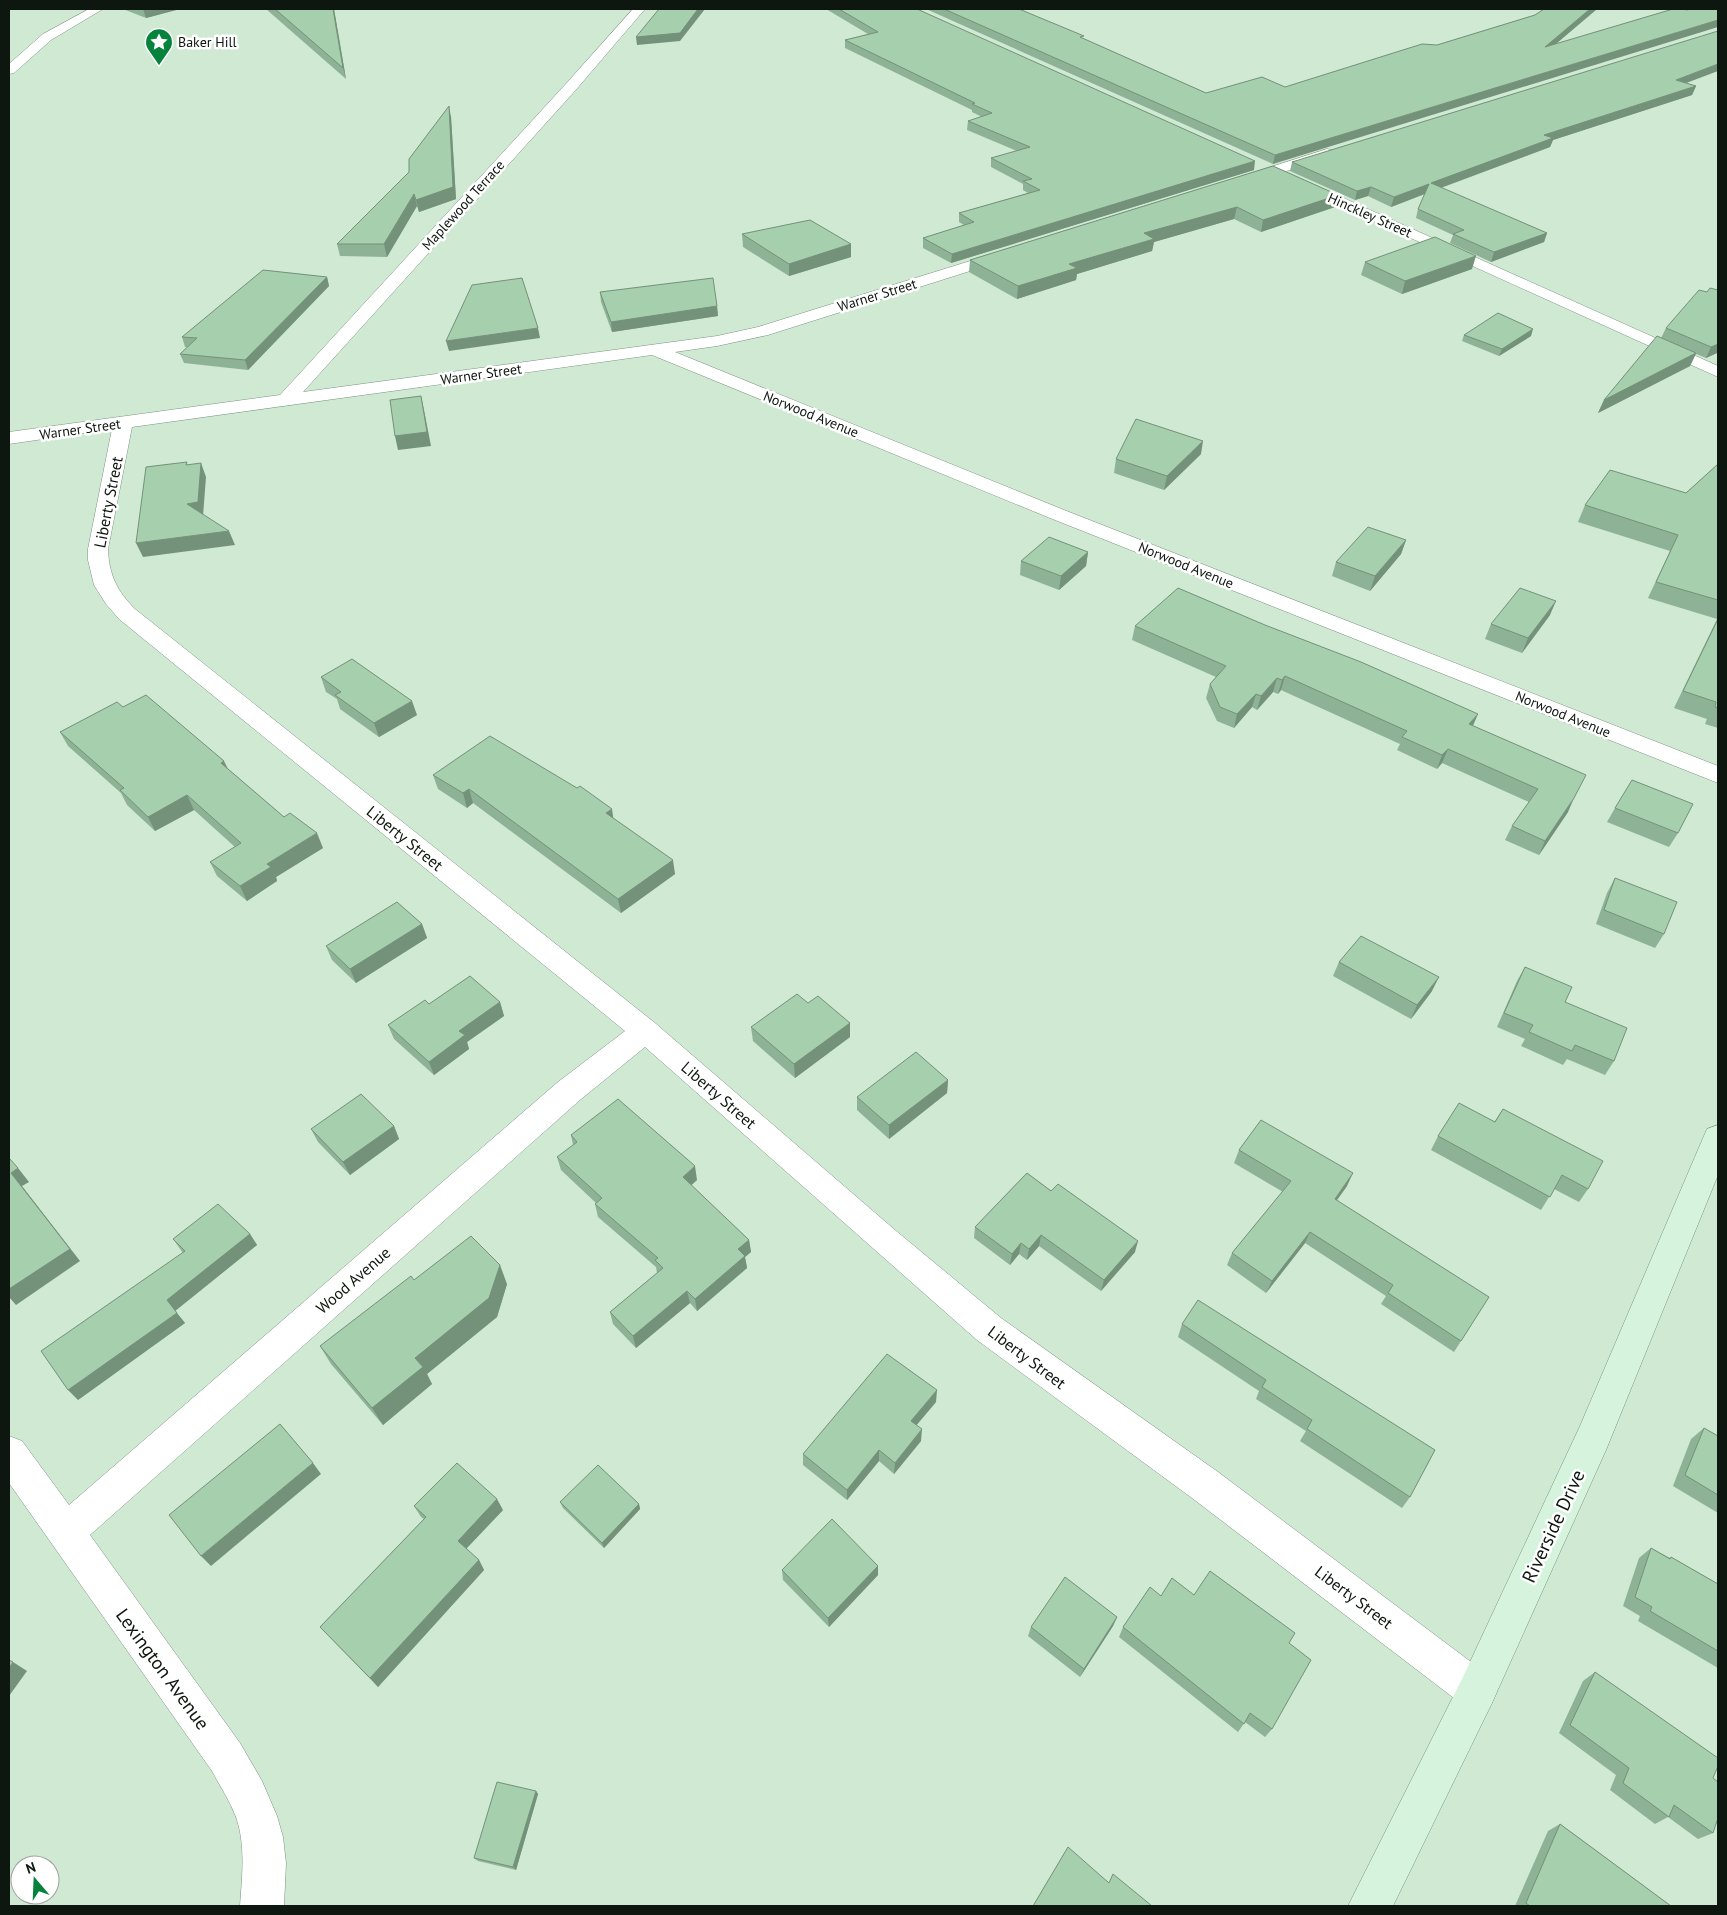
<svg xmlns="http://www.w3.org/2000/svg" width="1727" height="1915" font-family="'PT Sans',sans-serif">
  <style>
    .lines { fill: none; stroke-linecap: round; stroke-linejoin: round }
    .street-casing { stroke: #7d9481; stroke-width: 1 }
    .secondary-casing { stroke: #7d9481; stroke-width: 1 }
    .street { fill: #fff; fill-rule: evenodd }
    .secondary { fill: #d6f4dd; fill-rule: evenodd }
    .wall { fill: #8eb295 }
    .shaded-wall { fill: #749179 }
    .building { fill: #a5cfad; stroke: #749179 }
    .labels { text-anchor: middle; stroke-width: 5; stroke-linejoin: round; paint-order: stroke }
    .far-poi-label { font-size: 14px; fill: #0d160f; stroke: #fff; text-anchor: start }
    .far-street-label { font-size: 14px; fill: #0d160f; stroke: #fff }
    .street-label { font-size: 16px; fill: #0d160f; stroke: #fff }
    .near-street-label { font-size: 19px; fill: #0d160f; stroke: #fff }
  </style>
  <rect width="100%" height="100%" fill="#cfe9d3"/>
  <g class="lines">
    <g class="street-casing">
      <g id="street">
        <polygon points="89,9 103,9 51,40 14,73 9,74 9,64 43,34"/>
        <path d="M 633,9 L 645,9 L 574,92 L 303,392 L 717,336 L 758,327 L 999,252 L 1011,252 L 1013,255 L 1011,258 L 768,335 L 717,346 L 675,352 L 1064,510 L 1718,766 L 1718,783 L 1050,518 L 652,355 L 132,427 L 108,549 C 109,575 117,591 135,609 L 655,1023 L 895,1230 L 1001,1318 L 1218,1472 L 1491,1677 L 1497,1691 L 1491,1705 L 1477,1711 L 1463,1705 L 1192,1498 L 977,1340 L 645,1047 L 580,1100 L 90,1535 L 240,1743 L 262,1781 L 277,1816 L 283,1837 L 286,1863 L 284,1906 L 240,1906 C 242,1876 246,1846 236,1817 C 230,1801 220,1786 212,1771 L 9,1483 L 9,1436 L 22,1441 L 69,1505 L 558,1082 L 625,1031 L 119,619 L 106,604 L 94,585 L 88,560 L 88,549 L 112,429 L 9,444 L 9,432 L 280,395 L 564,86 Z"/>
        <polygon points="1327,149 1332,150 1334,153 1332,156 1247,184 1237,184 1235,181 1237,178"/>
        <polygon points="1303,180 1718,366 1718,377 1298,187 1296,184 1298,181"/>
      </g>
    </g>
    <g class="secondary-casing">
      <polygon id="secondary" points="1718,1125 1718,1175 1606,1450 1491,1705 1393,1906 1348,1906 1463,1677 1580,1426 1703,1138 1707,1129"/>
    </g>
    <use href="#street" class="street"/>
    <use href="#secondary" class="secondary"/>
  </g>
  <g class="wall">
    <polygon points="123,9 180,9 146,18"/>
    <polygon points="266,9 334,9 346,79"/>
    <polygon points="826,9 917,9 1254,170 951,263 923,248 923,238 964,225 959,222 959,213 1028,193 1023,190 1023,184 991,167 991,158 1017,151 967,130 968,121 982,117 972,112 972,110 845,48 845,40 868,34"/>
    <polygon points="926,9 1019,9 1084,39 1206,93 1285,87 1437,45 1535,15 1544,9 1597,9 1556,43 1273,164"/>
    <polygon points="1686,83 1696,86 1692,95 1553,140 1550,147 1441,188 1547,233 1544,242 1491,262 1450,243 1453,235 1416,218 1418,209 1425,194 1391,207 1368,196 1355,200 1290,171 1292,162"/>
    <polygon points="451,117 456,199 419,212 417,206 387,257 340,256 337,244 409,172"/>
    <polygon points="1273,166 1338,195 1335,207 1261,232 1234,219 1154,242 1152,251 1077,274 1076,280 1017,299 969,272 970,260"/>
    <polygon points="742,234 851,244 851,257 789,276 743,247"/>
    <polygon points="1365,262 1472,269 1402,294 1361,275"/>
    <polygon points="327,277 329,286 248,370 184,363 180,354 188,347 185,347 182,337"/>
    <polygon points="1718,290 1718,353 1717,353 1706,358 1696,354 1690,366 1598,413 1604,400 1661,338 1666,328 1707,292"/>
    <polygon points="600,292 717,306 718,316 612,332 601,302"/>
    <polygon points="1464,335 1531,336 1499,356 1462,341"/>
    <polygon points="1201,454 1164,490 1114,473 1116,459"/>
    <polygon points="1718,464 1718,728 1705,724 1707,719 1674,708 1717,619 1648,598 1670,551 1578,522 1585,505 1686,493"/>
    <polygon points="1406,540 1401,554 1370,591 1332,576 1336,562"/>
    <polygon points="1088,552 1086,566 1059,590 1020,575 1021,561"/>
    <polygon points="1550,615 1522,653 1485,639 1491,624"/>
    <polygon points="1135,626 1473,726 1568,812 1539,855 1505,840 1512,826 1529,802 1442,763 1437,769 1397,750 1400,744 1281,690 1278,694 1273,692 1257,710 1252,707 1234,728 1217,721 1206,698 1210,684 1216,677 1132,640"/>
    <polygon points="321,677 417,715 379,737 340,709 337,699 326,692"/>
    <polygon points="123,707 227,768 284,817 323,848 276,877 277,881 247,901 217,876 210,862 235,847 194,810 155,831 127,805 121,793 68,746 60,732"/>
    <polygon points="433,775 613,818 675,874 621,913 473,803 467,808 438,789"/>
    <polygon points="1615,808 1678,833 1669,847 1607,822"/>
    <polygon points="1615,878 1664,934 1655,948 1596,924 1607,893"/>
    <polygon points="422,924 427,938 356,983 332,960 326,946"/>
    <polygon points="1339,962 1432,991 1411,1019 1333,976"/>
    <polygon points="1525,967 1565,1002 1614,1061 1605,1075 1567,1059 1563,1065 1521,1046 1525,1039 1497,1027 1517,981"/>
    <polygon points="500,1002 504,1016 467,1042 469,1049 434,1075 394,1039 388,1025"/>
    <polygon points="808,1003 850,1023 850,1037 795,1078 753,1041 751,1027"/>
    <polygon points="948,1080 947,1093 889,1139 857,1110 857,1097"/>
    <polygon points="1503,1109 1588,1189 1579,1202 1554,1189 1541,1210 1431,1150 1438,1136 1495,1121"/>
    <polygon points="394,1126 399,1139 350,1175 318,1142 311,1129"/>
    <polygon points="571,1135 697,1180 691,1185 749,1240 751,1252 745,1257 747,1268 697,1311 690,1303 636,1348 613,1324 610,1312 657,1273 656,1267 598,1217 595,1204 596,1203 561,1170 557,1157 573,1145"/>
    <polygon points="1239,1150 1347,1186 1337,1200 1461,1341 1454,1352 1381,1304 1386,1296 1305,1243 1266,1293 1227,1265 1232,1253 1283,1192 1234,1163"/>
    <polygon points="1027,1173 1135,1252 1101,1291 1039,1246 1027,1260 1019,1254 1010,1265 974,1238 975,1227"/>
    <polygon points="250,1234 257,1245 175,1311 185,1323 78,1400 183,1253 173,1239"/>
    <polygon points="414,1280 507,1284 497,1317 427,1374 432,1384 383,1425 331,1364 320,1346"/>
    <polygon points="1182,1324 1435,1450 1410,1497 1402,1508 1300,1441 1306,1431 1256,1399 1259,1391 1178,1337"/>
    <polygon points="936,1402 916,1425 921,1441 894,1474 879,1461 847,1500 803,1465 803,1454"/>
    <polygon points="1704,1428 1718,1436 1718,1513 1673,1486 1691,1439"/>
    <polygon points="560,1502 639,1504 640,1509 604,1548 563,1508"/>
    <polygon points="414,1506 503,1510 466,1549 479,1560 484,1570 378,1687 320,1627 424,1519 421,1517"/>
    <polygon points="1651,1548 1670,1558 1671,1557 1718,1584 1718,1668 1638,1621 1640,1616 1623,1606 1639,1558"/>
    <polygon points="878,1566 878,1575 829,1627 783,1580 782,1570"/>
    <polygon points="1194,1595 1289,1643 1272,1729 1265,1737 1245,1722 1238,1732 1119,1637 1123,1627 1161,1596"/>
    <polygon points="1117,1617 1113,1626 1080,1677 1028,1636 1031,1627"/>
    <polygon points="1595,1672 1713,1778 1713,1833 1698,1839 1668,1817 1655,1824 1610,1790 1616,1775 1559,1733 1583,1681"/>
    <polygon points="536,1791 538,1794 516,1870 478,1861 474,1858"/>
    <polygon points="1560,1824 1671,1906 1515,1906 1548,1831"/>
  </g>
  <g class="shaded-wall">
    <polygon points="143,9 180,9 146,18"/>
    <polygon points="333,9 334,9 346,79 343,68"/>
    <polygon points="698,9 705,9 680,41 637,45 636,37"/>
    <polygon points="1590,9 1597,9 1543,55 1545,47"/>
    <polygon points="1718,20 1718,27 1273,164 1275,155"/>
    <polygon points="1718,64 1718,71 1673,88 1676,80"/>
    <polygon points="1696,86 1692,95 1553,140 1550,147 1429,192 1431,183 1544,135"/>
    <polygon points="449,106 451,117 456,199 419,212 416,200"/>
    <polygon points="1255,161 1254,170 951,263 952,254"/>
    <polygon points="1429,184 1427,193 1391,207 1394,197"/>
    <polygon points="1371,187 1368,196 1355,200 1357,191"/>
    <polygon points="414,194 417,206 387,257 384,244"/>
    <polygon points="1338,195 1335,207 1261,232 1263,220"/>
    <polygon points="1237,207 1234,219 1154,242 1152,251 1077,274 1076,280 1017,299 1018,286 1144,233"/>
    <polygon points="1547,233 1544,242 1491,262 1494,252"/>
    <polygon points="851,244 851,257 789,276 789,264"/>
    <polygon points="1476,256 1472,269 1402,294 1405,281"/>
    <polygon points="327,277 329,286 248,370 245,360"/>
    <polygon points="717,306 718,316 612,332 611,322"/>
    <polygon points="538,328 540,338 449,351 446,341"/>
    <polygon points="1533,329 1531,336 1499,356 1502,349"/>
    <polygon points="1718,344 1718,350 1717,353 1706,358 1711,347"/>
    <polygon points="1696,353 1690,366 1598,413 1604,400"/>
    <polygon points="421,396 424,410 431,446 398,450 395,436"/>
    <polygon points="1203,441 1201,454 1164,490 1167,476"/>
    <polygon points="201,463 206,477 203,516 187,504"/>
    <polygon points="229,531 235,545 143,557 136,543"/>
    <polygon points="1406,540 1401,554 1370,591 1375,576"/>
    <polygon points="1088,552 1086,566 1059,590 1061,576"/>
    <polygon points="1556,601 1550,615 1522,653 1528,638"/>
    <polygon points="1285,676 1281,690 1278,694 1282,680"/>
    <polygon points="1277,678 1273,692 1257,710 1261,696"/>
    <polygon points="1256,694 1252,707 1234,728 1237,714"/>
    <polygon points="412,701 417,715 379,737 374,723"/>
    <polygon points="1478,714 1472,728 1469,724"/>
    <polygon points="1448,749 1442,763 1437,769 1442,755"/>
    <polygon points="224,761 231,775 221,763"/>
    <polygon points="469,789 473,803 467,808 463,793"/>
    <polygon points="187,795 194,810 155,831 148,817"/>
    <polygon points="1574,798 1568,812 1539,855 1545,841"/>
    <polygon points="612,809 614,823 606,813"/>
    <polygon points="317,833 323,848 276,877 277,881 247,901 240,886 267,864"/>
    <polygon points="673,860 675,874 621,913 618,899"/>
    <polygon points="422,924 427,938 356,983 350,969"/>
    <polygon points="1439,977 1432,991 1411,1019 1417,1005"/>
    <polygon points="500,1002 504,1016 467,1042 469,1049 434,1075 429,1062 459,1031"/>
    <polygon points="850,1023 850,1037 795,1078 794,1064"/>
    <polygon points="948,1080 947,1093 889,1139 889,1125"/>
    <polygon points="394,1126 399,1139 350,1175 343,1162"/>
    <polygon points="695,1166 697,1180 685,1191 683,1177"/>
    <polygon points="18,1168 29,1182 22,1186 80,1261 16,1305 9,1297 9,1289 11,1173"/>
    <polygon points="1353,1173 1347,1186 1329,1211 1335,1199"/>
    <polygon points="1310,1232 1305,1243 1266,1293 1272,1281"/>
    <polygon points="250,1234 257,1245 175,1311 167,1300"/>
    <polygon points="1041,1235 1039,1246 1027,1260 1029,1249"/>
    <polygon points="749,1240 751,1252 745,1257 747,1268 697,1311 695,1299 738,1249"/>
    <polygon points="1138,1241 1135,1252 1101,1291 1104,1280"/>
    <polygon points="1021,1243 1019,1254 1010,1265 1012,1254"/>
    <polygon points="500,1265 507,1284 497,1317 427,1374 432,1384 383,1425 372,1408 415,1358"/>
    <polygon points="687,1291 690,1303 636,1348 633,1336"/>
    <polygon points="177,1313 185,1323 78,1400 68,1390"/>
    <polygon points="937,1390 936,1402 910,1433 911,1421"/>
    <polygon points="922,1429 921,1441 894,1474 895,1463"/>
    <polygon points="879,1450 879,1461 847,1500 847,1490"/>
    <polygon points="313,1463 321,1474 211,1566 201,1556"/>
    <polygon points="497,1499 503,1510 464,1551 458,1541"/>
    <polygon points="639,1504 640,1509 604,1548 602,1543"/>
    <polygon points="479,1560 484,1570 378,1687 370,1678"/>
    <polygon points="878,1566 878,1575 829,1627 828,1618"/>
    <polygon points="1117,1617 1113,1626 1080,1677 1084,1669"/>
    <polygon points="13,1662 27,1671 9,1696 9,1668"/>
    <polygon points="536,1791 538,1794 516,1870 513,1867"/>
  </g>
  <g class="building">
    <polygon points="275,9 333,9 343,68"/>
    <polygon points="659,9 698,9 680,33 636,37"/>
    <polygon points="839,9 917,9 1255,161 952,254 923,238 974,222 959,213 1040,190 1023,181 1032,179 991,158 1030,147 968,121 992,113 972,104 975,103 845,40 878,32"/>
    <polygon points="944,9 1019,9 1084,36 1080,37 1206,93 1262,77 1285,87 1422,44 1437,45 1535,15 1544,9 1590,9 1545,47 1673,9 1683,9 1687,10 1690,9 1718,9 1718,20 1275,155"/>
    <polygon points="1718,31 1718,64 1676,80 1696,86 1544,135 1553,138 1431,183 1547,233 1494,252 1453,234 1464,230 1418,209 1429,184 1394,197 1371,187 1357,191 1292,162"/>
    <polygon points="449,106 453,187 416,200 414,194 384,244 337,244 409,172 409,159"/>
    <polygon points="1273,166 1338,195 1263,220 1237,207 1144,233 1154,239 1069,264 1077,268 1018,286 970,260"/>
    <polygon points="810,220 851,244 789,264 742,234"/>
    <polygon points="1435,237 1476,256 1405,281 1365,262"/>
    <polygon points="263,270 327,277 245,360 180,354 197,338 182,337"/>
    <polygon points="522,278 538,328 446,341 472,285"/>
    <polygon points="713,278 717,306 611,322 600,292"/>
    <polygon points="1710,288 1718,290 1718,344 1711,347 1666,328 1699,290 1707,292"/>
    <polygon points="1498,313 1533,329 1502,349 1464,335"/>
    <polygon points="1657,336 1696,353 1604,400"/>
    <polygon points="421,396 427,432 395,436 390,400"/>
    <polygon points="1136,419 1203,441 1167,476 1116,459"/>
    <polygon points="187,462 186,465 201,463 198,502 187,504 229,531 136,543 146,467"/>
    <polygon points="1718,464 1718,600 1656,582 1678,535 1585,505 1610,470 1686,493"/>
    <polygon points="1368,527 1406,540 1375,576 1336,562"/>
    <polygon points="1049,537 1088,552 1061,576 1021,561"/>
    <polygon points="1178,588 1265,625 1361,662 1478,714 1469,724 1586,775 1574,798 1545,841 1512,826 1538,789 1448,749 1442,755 1402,737 1407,731 1285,676 1282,680 1277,678 1261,696 1256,694 1237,714 1220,707 1210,684 1226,666 1135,626"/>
    <polygon points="1520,588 1556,601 1528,638 1491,624"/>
    <polygon points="1718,619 1718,708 1715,707 1716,702 1683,691"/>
    <polygon points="352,659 412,701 374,723 335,695 341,692 321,677"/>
    <polygon points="146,695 224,761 221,763 284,817 290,813 317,833 267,864 271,867 240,886 210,862 241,843 187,795 148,817 120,790 124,788 60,732 117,702 123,707"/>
    <polygon points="490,736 577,788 580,786 612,809 606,813 673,860 618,899 469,789 463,793 433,775"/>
    <polygon points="1632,780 1693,804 1678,833 1615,808"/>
    <polygon points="1615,878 1677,902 1664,934 1604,910"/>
    <polygon points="397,902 422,924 350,969 326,946"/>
    <polygon points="1361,936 1439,977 1417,1005 1339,962"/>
    <polygon points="1525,967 1572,987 1565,1002 1627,1028 1614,1061 1575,1045 1572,1051 1529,1032 1533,1025 1504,1013"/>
    <polygon points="470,976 500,1002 459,1031 465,1035 429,1062 388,1025 425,1000 429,1004"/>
    <polygon points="797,994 808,1003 818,996 850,1023 794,1064 751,1027"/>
    <polygon points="916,1052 948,1080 889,1125 857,1097"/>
    <polygon points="361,1094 394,1126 343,1162 311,1129"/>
    <polygon points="618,1099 695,1166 683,1177 749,1240 738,1249 745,1256 695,1299 687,1291 633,1336 610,1312 663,1268 655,1260 658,1258 595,1204 602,1198 557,1157 577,1142 571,1135"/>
    <polygon points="1459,1103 1495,1122 1503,1109 1603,1161 1588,1189 1562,1175 1550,1197 1438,1136"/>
    <polygon points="1261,1120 1353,1173 1335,1199 1489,1297 1461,1341 1388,1293 1393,1285 1310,1232 1272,1281 1232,1253 1291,1181 1239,1150"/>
    <polygon points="9,1158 18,1168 11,1173 70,1249 9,1289"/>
    <polygon points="1027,1173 1051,1191 1058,1184 1138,1241 1104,1280 1041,1235 1029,1249 1021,1243 1012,1254 975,1227"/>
    <polygon points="218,1204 250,1234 167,1300 177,1313 68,1390 41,1351 185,1251 173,1239"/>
    <polygon points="471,1236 500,1265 489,1298 415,1358 423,1367 372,1408 320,1346 411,1276 414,1280"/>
    <polygon points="1198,1300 1435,1450 1410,1497 1307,1429 1312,1420 1262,1387 1266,1380 1182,1324"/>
    <polygon points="887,1354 937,1390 911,1421 922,1429 895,1463 879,1450 847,1490 803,1454"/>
    <polygon points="280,1424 313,1463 201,1556 169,1515"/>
    <polygon points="1704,1428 1718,1436 1718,1495 1685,1475"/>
    <polygon points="457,1463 497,1499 458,1541 479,1560 370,1678 320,1627 426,1517 414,1506"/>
    <polygon points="598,1465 639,1504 602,1543 560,1502"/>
    <polygon points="832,1519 878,1566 828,1618 782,1570"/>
    <polygon points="1651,1548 1670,1559 1671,1557 1718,1584 1718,1651 1650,1611 1652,1607 1635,1597"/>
    <polygon points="1210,1571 1295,1633 1289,1643 1311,1660 1272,1729 1250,1713 1244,1724 1123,1627 1150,1587 1161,1596 1172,1578 1194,1595"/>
    <polygon points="1065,1577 1117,1617 1084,1669 1031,1627"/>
    <polygon points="9,1660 13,1662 9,1668"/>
    <polygon points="1595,1672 1718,1758 1718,1766 1713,1778 1718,1782 1718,1818 1713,1833 1674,1805 1669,1817 1623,1783 1629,1768 1570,1725"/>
    <polygon points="497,1782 536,1791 513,1867 474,1858"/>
    <polygon points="1560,1824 1671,1906 1530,1906 1526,1903"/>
    <polygon points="1068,1847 1109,1883 1113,1874 1152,1906 1033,1906"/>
  </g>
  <defs>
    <g id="sight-pin" transform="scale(1.4375)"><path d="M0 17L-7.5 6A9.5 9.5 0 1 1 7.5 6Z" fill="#05823c" stroke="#fff"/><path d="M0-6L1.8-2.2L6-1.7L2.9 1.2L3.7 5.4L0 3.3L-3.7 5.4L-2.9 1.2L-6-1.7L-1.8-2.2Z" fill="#fff"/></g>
  </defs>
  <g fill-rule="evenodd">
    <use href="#sight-pin" x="159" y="42"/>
  </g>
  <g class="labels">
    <g class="far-poi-label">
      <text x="178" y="47">Baker Hill</text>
    </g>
    <g class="far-street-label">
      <text transform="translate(463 205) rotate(-48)" y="5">Maplewood Terrace</text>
      <text transform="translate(1370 215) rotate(24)" y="5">Hinckley Street</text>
      <text transform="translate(877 295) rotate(-17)" y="5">Warner Street</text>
      <text transform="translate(481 374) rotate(-8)" y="5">Warner Street</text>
      <text transform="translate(811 414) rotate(22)" y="5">Norwood Avenue</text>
      <text transform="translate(80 429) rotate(-8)" y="5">Warner Street</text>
      <text transform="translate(1186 565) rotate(22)" y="5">Norwood Avenue</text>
      <text transform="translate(1563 714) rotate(22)" y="5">Norwood Avenue</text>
    </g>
    <g class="street-label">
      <text transform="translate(108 502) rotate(-79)" y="6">Liberty Street</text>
      <text transform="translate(405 838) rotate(39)" y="6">Liberty Street</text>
      <text transform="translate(719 1095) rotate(41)" y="6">Liberty Street</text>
      <text transform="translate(353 1280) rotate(-41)" y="6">Wood Avenue</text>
      <text transform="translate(1027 1357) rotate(37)" y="6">Liberty Street</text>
      <text transform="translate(1354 1597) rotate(37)" y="6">Liberty Street</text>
    </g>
    <g class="near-street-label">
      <text transform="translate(1553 1526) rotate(-65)" y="7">Riverside Drive</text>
      <text transform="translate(163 1669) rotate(54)" y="7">Lexington Avenue</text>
    </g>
  </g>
  <rect width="1727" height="1915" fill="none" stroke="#0d160f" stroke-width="20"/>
  <g transform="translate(35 1880) rotate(341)"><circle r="24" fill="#ffffff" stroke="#9ea29f"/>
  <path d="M0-4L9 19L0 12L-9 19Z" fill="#05823c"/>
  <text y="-8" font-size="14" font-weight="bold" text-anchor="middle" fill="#0d160f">N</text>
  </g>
</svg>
